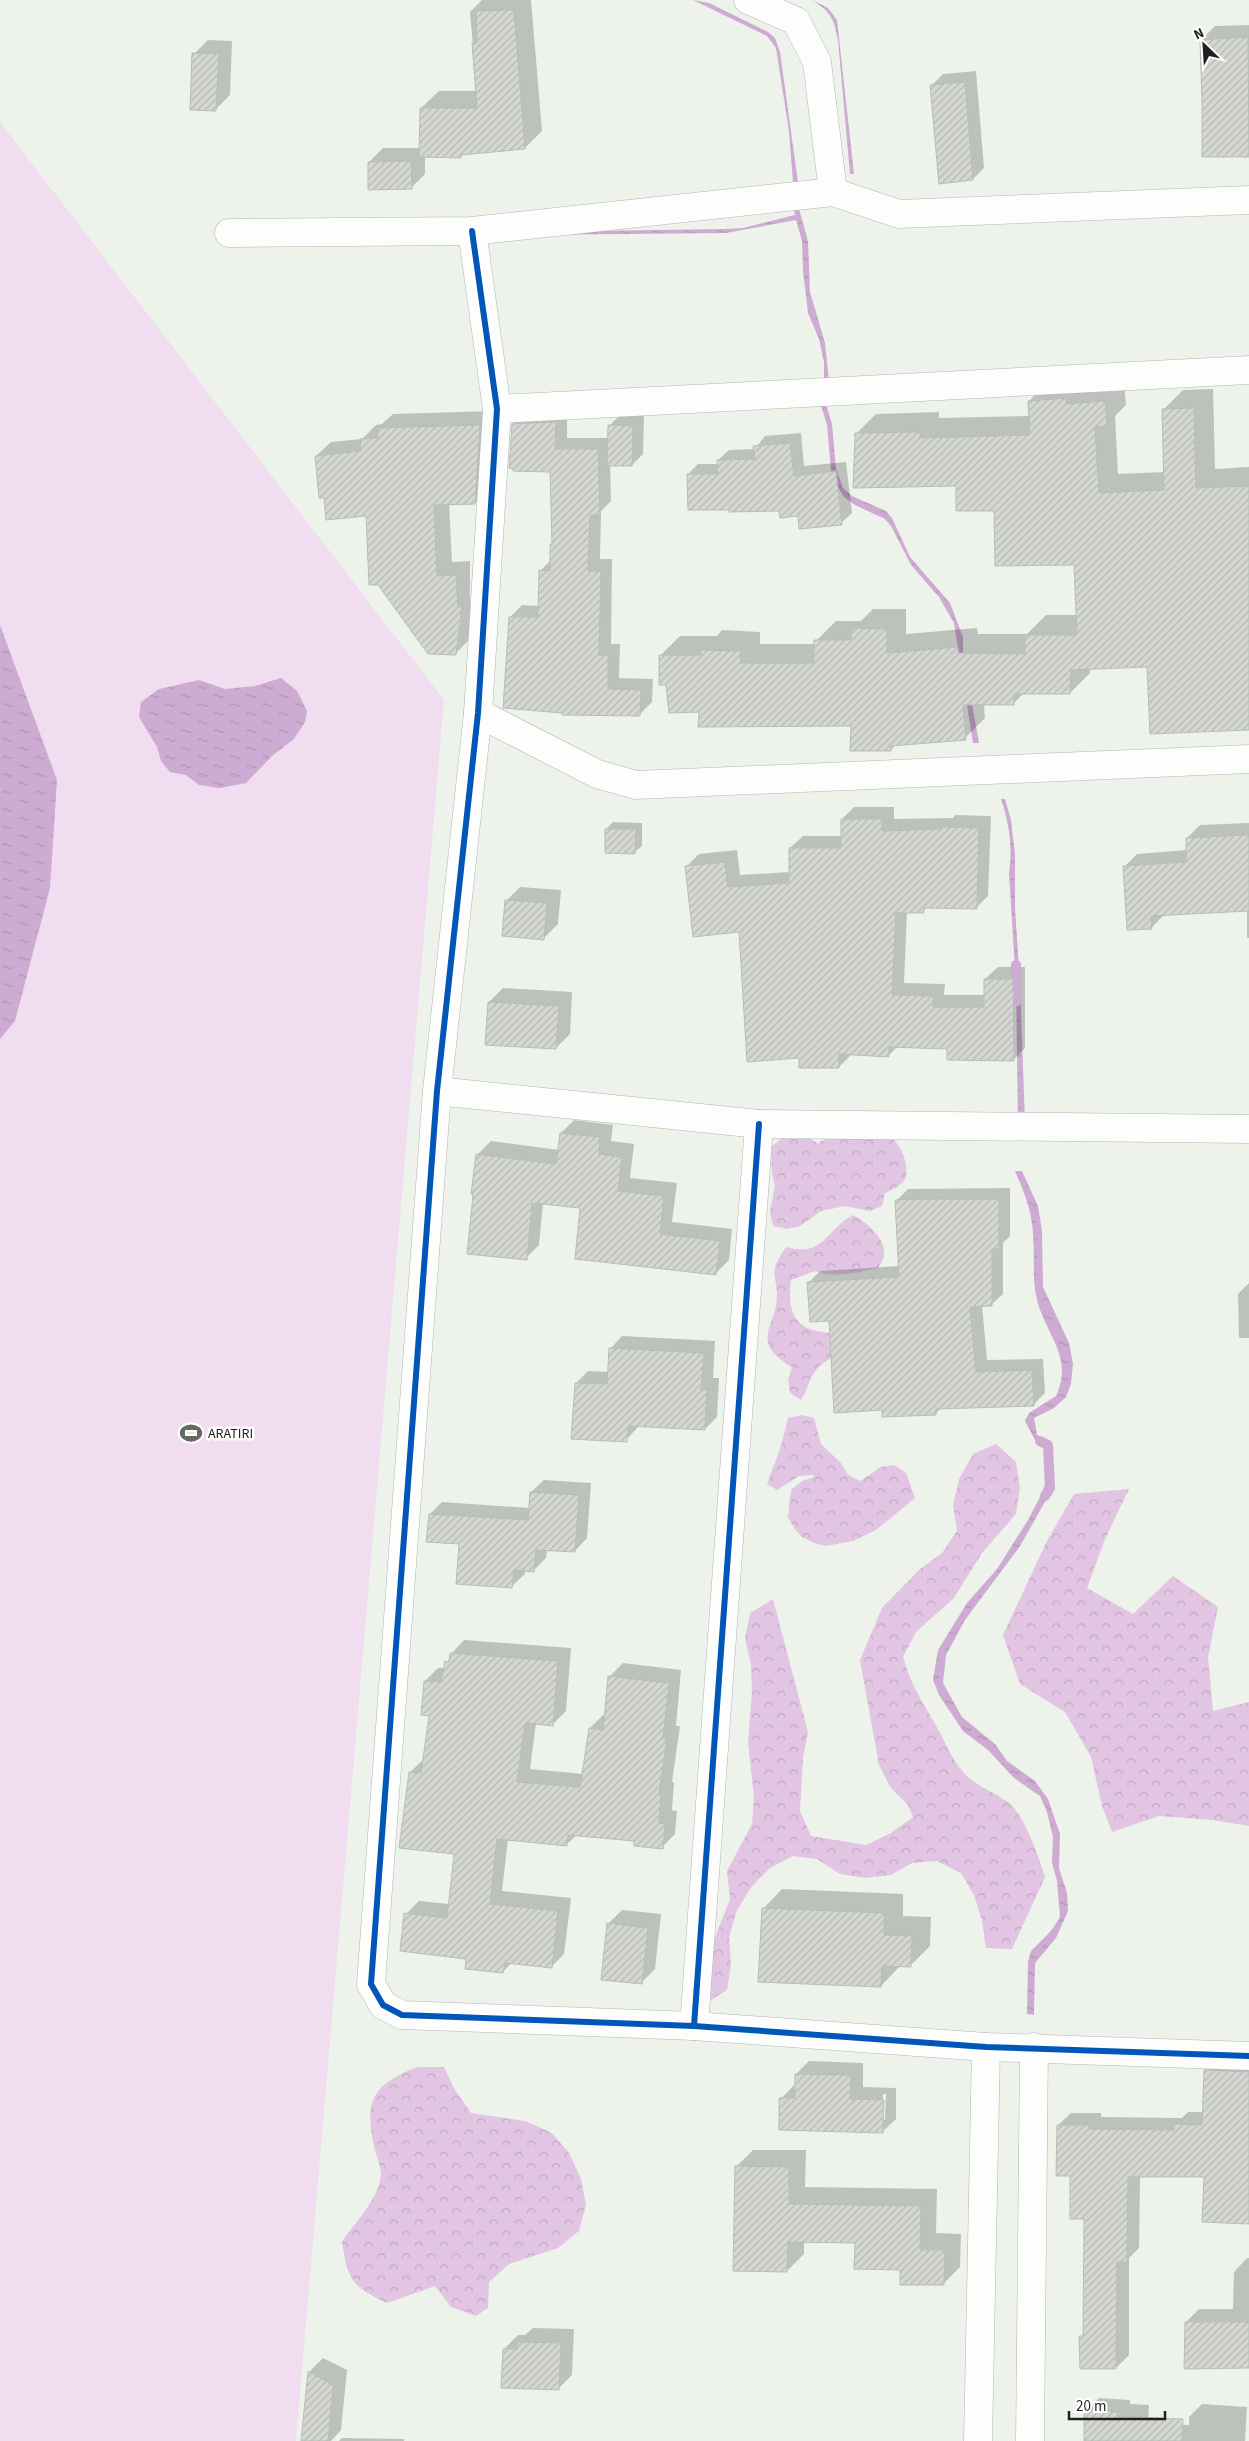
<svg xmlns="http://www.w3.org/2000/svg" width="1249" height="2441" font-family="'Source Sans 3',sans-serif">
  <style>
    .forest { fill: url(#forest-crowns) }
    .garden { fill: #f0def0 }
    .water { fill: url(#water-ripples) }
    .shadow { fill: #0003; fill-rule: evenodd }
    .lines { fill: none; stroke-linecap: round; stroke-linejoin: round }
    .stream { stroke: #ceabd2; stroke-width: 10 }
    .building { fill: url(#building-hatch); stroke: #b9bdb7 }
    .minor-casing { stroke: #b2b6b0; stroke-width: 29 }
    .minor { stroke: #fcfdfc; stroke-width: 28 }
    .cycleway-casing { stroke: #fff; stroke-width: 9 }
    .cycleway { stroke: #0057b8; stroke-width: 6 }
    .labels { text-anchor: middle; stroke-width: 5; stroke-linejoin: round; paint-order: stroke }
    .poi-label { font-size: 14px; fill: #1e211d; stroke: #fff; text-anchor: start }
  </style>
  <defs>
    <pattern id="forest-crowns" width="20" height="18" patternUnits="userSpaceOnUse" patternTransform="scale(1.25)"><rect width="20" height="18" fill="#e1c5e3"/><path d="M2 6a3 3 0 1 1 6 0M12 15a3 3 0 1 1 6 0" fill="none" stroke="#c1a9c2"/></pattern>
    <pattern id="water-ripples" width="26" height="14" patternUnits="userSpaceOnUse" patternTransform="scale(1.25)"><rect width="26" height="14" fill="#ceabd2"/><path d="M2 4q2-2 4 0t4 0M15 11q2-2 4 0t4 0" fill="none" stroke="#b093b4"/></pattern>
    <pattern id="building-hatch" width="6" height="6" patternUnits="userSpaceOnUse" patternTransform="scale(1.25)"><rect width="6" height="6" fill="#d4d7d2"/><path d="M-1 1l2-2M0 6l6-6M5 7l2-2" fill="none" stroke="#b6b8b4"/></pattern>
  </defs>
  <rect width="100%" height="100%" fill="#edf2eb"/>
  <g class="forest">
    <path d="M 845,1130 C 856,1131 873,1129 884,1133 C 899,1139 909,1162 906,1177 C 903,1185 892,1190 885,1193 L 882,1206 L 870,1211 L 845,1206 L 821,1211 L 800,1226 L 787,1229 L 773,1226 L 770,1212 L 775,1186 L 772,1173 L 771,1147 L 782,1138 L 809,1138 L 819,1144 L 819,1142 Z"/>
    <path d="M 853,1215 C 867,1223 887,1239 884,1257 C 883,1261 879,1265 878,1268 C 856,1273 836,1278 815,1271 L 791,1280 C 786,1317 798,1332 834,1333 L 841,1352 C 830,1358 816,1366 811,1378 C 807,1387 806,1393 801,1400 L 790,1393 L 788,1380 L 792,1367 C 786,1365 782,1360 777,1356 C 756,1337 776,1322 777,1298 C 777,1271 767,1275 786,1247 C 824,1258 825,1230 853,1215 Z"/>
    <polygon points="802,1415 814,1418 821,1444 841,1463 848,1475 860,1481 881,1467 894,1465 906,1473 915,1498 876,1530 853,1541 826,1546 814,1543 802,1537 794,1528 788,1517 791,1490 802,1481 814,1477 813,1475 799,1476 777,1490 767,1484 781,1446 788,1418"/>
    <path d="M 996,1444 L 1016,1462 L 1020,1488 L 1016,1514 L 982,1553 L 954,1598 L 916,1632 L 903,1657 C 912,1688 923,1702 938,1729 C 946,1744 952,1759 963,1772 C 975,1786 994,1792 1008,1802 C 1024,1814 1039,1858 1045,1877 L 1012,1949 L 986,1948 L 982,1921 L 974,1895 L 961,1873 L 937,1861 L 912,1863 L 891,1875 L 865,1878 L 840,1874 L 817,1859 L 793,1856 L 770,1868 L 752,1886 L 737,1910 L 729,1937 L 731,1964 L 727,1990 L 706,2003 L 710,1950 L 730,1899 L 727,1871 L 752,1824 L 754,1797 L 748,1743 L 752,1691 L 751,1665 L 745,1638 L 750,1613 L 773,1599 L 808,1732 L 803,1758 L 800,1811 L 811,1836 L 866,1845 L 891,1833 L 913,1817 L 908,1805 L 891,1788 L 879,1765 L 860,1660 L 882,1608 L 920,1569 L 942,1553 L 957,1531 L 953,1505 L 959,1479 L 973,1454 Z"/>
    <polygon points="1129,1489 1106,1537 1087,1588 1133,1614 1173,1576 1218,1607 1208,1657 1213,1711 1249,1702 1249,1826 1212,1820 1159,1816 1112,1832 1102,1806 1091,1757 1065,1712 1020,1684 1003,1635 1047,1541 1074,1494"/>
    <path d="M 417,2067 L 444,2067 L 455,2090 L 471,2113 L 525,2121 L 552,2133 L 569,2153 L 581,2179 L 586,2205 L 579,2231 L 558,2248 L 509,2264 L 489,2282 L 488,2308 L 476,2316 L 451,2307 L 435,2286 L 387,2303 C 352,2287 348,2280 342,2242 C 354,2223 381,2197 381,2173 C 380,2164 376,2155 374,2146 C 364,2099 373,2085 417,2067 Z"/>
  </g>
  <polygon class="garden" points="0,122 444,700 296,2441 0,2441"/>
  <g class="water">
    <polygon points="693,0 709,3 768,32 775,38 780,52 798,182 793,182 789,131 776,48 767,36"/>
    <path d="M 812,0 L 828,8 L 837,20 L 854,174 L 850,174 L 838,40 C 834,19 831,12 812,0 Z"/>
    <polygon points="794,209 799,209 808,241 810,292 825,343 829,381 824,380 824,362 819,339 808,313 803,271 802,241 796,220 726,233 518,235 519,232 725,229 743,228 795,215"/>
    <polygon points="826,404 832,424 836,469 843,488 852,496 886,511 892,518 910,557 950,603 963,637 963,653 979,743 973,743 954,623 939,597 911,565 891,526 885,519 855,505 844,497 838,487 831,470 827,425 821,405"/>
    <polygon points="0,625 57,780 50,888 15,1021 0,1039"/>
    <polygon points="281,678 297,691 307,711 305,722 294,739 272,756 246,783 220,788 199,785 186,775 170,772 161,761 157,747 139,717 141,702 159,689 199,680 225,689 255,686"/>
    <path d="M 1001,799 L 1005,799 L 1011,820 L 1015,854 L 1015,909 L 1020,982 L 1025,1123 L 1018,1124 L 1016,984 L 1009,873 C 1013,847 1009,823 1001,799 Z"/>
    <path d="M 1015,1171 L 1022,1171 L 1038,1206 L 1042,1231 L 1043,1287 L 1069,1343 L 1073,1364 L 1071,1384 L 1066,1397 L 1054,1408 L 1034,1418 L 1037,1435 L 1050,1442 L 1053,1447 L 1046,1449 L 1035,1440 L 1025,1421 L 1029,1413 L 1056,1396 C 1075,1355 1043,1333 1036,1295 C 1032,1275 1035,1254 1033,1234 C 1032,1211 1024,1192 1015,1171 Z"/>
    <polygon points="1045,1483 1055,1484 1020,1546 965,1620 946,1655 943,1683 962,1717 995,1744 1007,1761 1035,1781 1048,1799 1060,1834 1059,1868 1067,1893 1068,1911 1056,1938 1035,1963 1034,2015 1027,2014 1028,1962 1031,1951 1051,1931 1060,1917 1057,1881 1052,1863 1053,1837 1047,1812 1040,1796 1014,1778 988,1750 963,1731 939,1695 933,1680 938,1650 967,1603 997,1569 1028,1520 1043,1491"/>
  </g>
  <g class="shadow">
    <polygon points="482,0 531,0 542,131 525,148 464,154 461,157 425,156 425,174 411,188 369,162 383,148 421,148 421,108 439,91 477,91 470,12"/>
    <polygon points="1249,25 1249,156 1203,155 1201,40 1215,26"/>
    <polygon points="208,40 232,41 230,95 216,109 194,54"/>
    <polygon points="976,71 984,168 973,179 932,85 943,74"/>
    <polygon points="1049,381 1124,382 1126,405 1115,416 1118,474 1165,472 1163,410 1183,390 1213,389 1215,469 1249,467 1249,728 1148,665 1090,668 1090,673 1070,693 1024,693 1013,704 984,704 985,718 965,738 896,744 891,750 852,725 700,710 667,683 660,656 680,636 717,636 722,630 760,632 760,644 816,644 816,641 836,621 861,621 873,609 906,609 906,634 977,628 978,634 1027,634 1046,615 1077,615 1075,563 957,484 856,434 876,414 939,412 939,418 1030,416 1029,401"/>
    <polygon points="567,410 567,438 609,438 609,426 620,415 644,415 643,454 632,465 610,464 611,501 601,511 600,559 612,559 611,644 620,644 619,678 653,679 652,702 640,714 510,617 522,605 539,606 540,571 551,560 551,544 553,542 552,471 513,424 525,412"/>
    <polygon points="494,411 489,488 475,503 449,503 452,562 470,561 470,639 455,654 368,515 326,496 316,456 331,442 362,439 376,425 382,424 393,414"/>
    <polygon points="801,433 804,466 846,462 852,513 841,523 780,510 730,508 688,474 698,464 718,464 718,460 729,450 755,449 765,436"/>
    <polygon points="854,807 894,807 894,819 953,818 955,815 991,816 988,896 976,908 928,906 923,911 907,912 904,983 945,984 944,995 985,995 985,979 998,967 1025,967 1025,1048 1013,1060 948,1048 898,1046 888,1056 851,1055 839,1067 800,1057 740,930 686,867 699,854 737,850 740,875 790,872 790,848 803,836 842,836 842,819"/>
    <polygon points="613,822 642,823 642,846 635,852 606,829"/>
    <polygon points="1249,823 1249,938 1247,938 1247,910 1164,915 1151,928 1124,867 1137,854 1187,850 1187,838 1200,825"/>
    <polygon points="520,887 561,890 558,924 544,938 506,901"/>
    <polygon points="503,988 572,992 570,1034 556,1048 489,1002"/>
    <polygon points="574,1120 613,1125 611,1141 634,1144 630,1178 677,1183 672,1222 732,1229 729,1260 716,1273 581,1207 543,1203 539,1245 526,1258 472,1193 478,1154 491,1141 559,1150 561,1133"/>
    <polygon points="1010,1188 1010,1236 1003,1243 1003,1294 991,1305 982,1305 987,1360 1043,1359 1045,1393 1033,1405 941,1408 936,1413 883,1409 809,1282 820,1271 900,1266 896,1201 908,1189"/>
    <polygon points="1249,1283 1249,1338 1239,1338 1238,1294"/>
    <polygon points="622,1336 715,1341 713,1378 719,1378 717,1417 705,1429 639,1426 626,1440 576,1383 588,1371 609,1372 610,1349"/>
    <polygon points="544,1480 591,1483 587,1538 575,1551 547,1549 546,1558 534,1570 525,1570 525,1574 512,1586 430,1514 442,1502 530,1508 531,1492"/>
    <polygon points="464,1640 571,1648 566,1711 553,1724 536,1723 530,1769 583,1774 590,1728 603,1715 605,1716 609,1677 623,1663 681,1670 676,1726 680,1726 672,1782 674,1782 672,1810 677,1811 675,1834 662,1847 636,1840 577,1835 567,1844 508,1839 502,1891 571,1898 564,1954 551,1967 511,1963 503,1972 467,1958 406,1914 419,1901 449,1904 455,1853 410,1772 424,1759 431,1715 425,1681 438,1668 445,1668 451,1654"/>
    <polygon points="782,1889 903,1894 903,1916 931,1917 930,1946 910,1966 900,1966 881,1986 763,1909"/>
    <polygon points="622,1910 661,1914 655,1969 641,1983 608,1924"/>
    <polygon points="1218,2058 1249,2059 1249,2222 1205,2176 1140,2176 1139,2248 1129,2258 1129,2355 1116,2368 1081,2337 1084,2333 1085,2218 1071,2175 1058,2125 1071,2113 1101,2113 1101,2117 1182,2118 1188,2112 1204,2112 1205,2071"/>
    <path d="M 809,2061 L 863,2063 L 863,2087 L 896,2088 L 896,2119 L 883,2131 L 781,2099 L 793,2086 L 796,2086 L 796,2074 ZM 883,2094 L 886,2094 L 885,2120 L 882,2120 Z"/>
    <polygon points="753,2150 806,2150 805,2187 937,2189 936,2233 961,2234 960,2267 943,2284 902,2268 856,2242 804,2241 804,2254 787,2271 736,2167"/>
    <polygon points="1247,2258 1249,2258 1249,2368 1186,2368 1186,2322 1199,2309 1233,2309 1234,2272"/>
    <polygon points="533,2328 574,2329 572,2375 558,2389 504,2349 518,2335 525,2335"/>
    <polygon points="323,2358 347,2370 341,2430 331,2441 302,2441 309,2372"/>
    <polygon points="1099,2398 1130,2400 1130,2404 1149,2405 1148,2423 1189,2425 1189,2417 1202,2404 1247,2407 1245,2441 1085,2441 1086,2411"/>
    <polygon points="342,2438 404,2439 404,2441 339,2441"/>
  </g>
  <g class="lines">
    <g class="stream">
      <polyline points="1016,965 1017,1001"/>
      <polyline points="1040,1441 1048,1445 1050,1488 1045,1496"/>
    </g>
  </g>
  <g class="building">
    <polygon points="514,10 525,149 461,155 461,158 419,157 420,108 477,108 472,43 477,43 476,11"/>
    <polygon points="1248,37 1249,157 1202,157 1202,103 1200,40"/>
    <polygon points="192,53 219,54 216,111 190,110"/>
    <polygon points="965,82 973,180 939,184 930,85"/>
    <polygon points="411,161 412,189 368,190 368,162"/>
    <polygon points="1066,398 1066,404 1105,401 1107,426 1095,427 1099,493 1164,490 1162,409 1194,408 1196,488 1249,486 1249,730 1150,734 1147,667 1071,670 1070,694 1014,694 1014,705 963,705 966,740 891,746 891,751 850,751 851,726 698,727 699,712 669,713 666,685 659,685 659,655 700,655 701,650 741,651 740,663 814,663 814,640 851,640 852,628 887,629 887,653 958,647 958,653 1025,654 1025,635 1077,635 1074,565 995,566 994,511 956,511 956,486 853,488 855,433 920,432 920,438 1030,435 1028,401"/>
    <polygon points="556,422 555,449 598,449 600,515 590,515 588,571 601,571 599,655 608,655 608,689 641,690 640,716 562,715 562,713 503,708 509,617 538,617 539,570 550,571 550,544 552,544 550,472 513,471 513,469 509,468 512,424"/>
    <polygon points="480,425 475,504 434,505 437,576 456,575 458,607 462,607 456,655 428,654 378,585 369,585 366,516 326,520 324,498 319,498 315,456 361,451 360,439 378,438 377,428"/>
    <polygon points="608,425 633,426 632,466 607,466"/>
    <polygon points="790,443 794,476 836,471 842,525 799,529 798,516 780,518 779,511 729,512 729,510 688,510 687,474 718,474 717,460 755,459 753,446"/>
    <polygon points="841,819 882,819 882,831 941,829 942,827 979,828 977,909 924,908 924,913 896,913 892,995 933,996 933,1007 984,1007 984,979 1013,979 1014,1061 947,1060 947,1049 889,1047 889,1057 839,1054 839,1068 799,1068 799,1058 747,1062 739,932 693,937 685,866 725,862 728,887 789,883 789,848 841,848"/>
    <polygon points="605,829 636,829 635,854 605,853"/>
    <polygon points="1249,835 1249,911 1151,916 1152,929 1127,930 1123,866 1186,862 1186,838"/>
    <polygon points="505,900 547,903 544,940 502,936"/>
    <polygon points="488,1002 559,1006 556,1049 485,1045"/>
    <polygon points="560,1133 600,1137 599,1154 622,1157 618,1191 664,1196 660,1234 720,1241 716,1275 575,1259 580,1208 532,1203 527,1260 467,1254 473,1195 471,1194 476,1154 556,1164"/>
    <polygon points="927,1199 999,1199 999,1249 992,1249 992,1306 970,1307 976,1372 1032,1370 1034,1406 936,1409 936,1415 882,1417 882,1410 834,1413 829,1321 810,1322 807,1282 899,1277 895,1200"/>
    <polygon points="609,1348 704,1353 701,1390 707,1390 705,1430 628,1426 627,1442 571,1439 575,1383 607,1384"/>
    <polygon points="530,1492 579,1495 575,1552 536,1550 534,1572 514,1570 512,1588 456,1584 459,1544 426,1542 429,1514 528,1520"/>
    <polygon points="450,1653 558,1661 553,1726 525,1723 517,1782 580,1787 589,1728 603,1730 608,1676 669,1683 663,1739 667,1739 659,1795 661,1795 659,1823 665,1824 663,1849 634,1846 634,1841 568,1835 567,1846 497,1839 490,1904 558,1911 552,1968 505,1963 503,1973 465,1969 466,1959 400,1951 404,1913 447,1918 454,1854 399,1848 409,1772 421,1773 429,1716 421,1715 424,1681 441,1682 445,1661 449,1662"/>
    <polygon points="762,1908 884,1913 884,1935 912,1936 911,1967 882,1966 881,1987 758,1982"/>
    <polygon points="607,1923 648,1928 642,1984 601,1980"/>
    <polygon points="1204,2070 1249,2072 1249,2224 1202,2222 1204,2177 1128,2177 1127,2262 1117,2262 1116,2369 1080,2369 1079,2336 1083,2336 1084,2219 1070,2219 1070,2176 1056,2176 1057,2125 1089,2125 1089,2129 1174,2130 1174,2124 1202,2125"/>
    <polygon points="795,2074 851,2075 850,2099 884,2100 883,2133 779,2130 779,2098 795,2098"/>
    <polygon points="735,2166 789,2167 789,2204 921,2206 920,2250 945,2250 944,2285 900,2285 900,2270 854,2269 855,2243 788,2242 787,2272 733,2271"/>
    <polygon points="1185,2322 1249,2322 1249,2368 1184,2369"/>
    <polygon points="517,2342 561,2343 559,2390 501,2388 503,2349 517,2349"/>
    <polygon points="308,2371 333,2385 328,2441 301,2441"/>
    <polygon points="1084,2410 1117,2412 1118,2417 1183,2419 1182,2441 1084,2441"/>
  </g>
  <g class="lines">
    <g class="minor-casing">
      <g id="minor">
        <polyline points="748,0 796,21 817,62 833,192 899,214 1249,200"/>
        <polyline points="472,231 497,409 478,713 437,1091 371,1984 383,2005 402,2015 694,2026 986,2047 1249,2056"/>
        <polyline points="229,233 472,231 833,192"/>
        <polyline points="497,409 1249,370"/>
        <polyline points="478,713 597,774 636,785 1249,759"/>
        <polyline points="437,1091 759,1124 1249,1129"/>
        <polyline points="694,2026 759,1124"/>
        <polyline points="978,2441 986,2047"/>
        <polyline points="1030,2441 1034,2047"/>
      </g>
    </g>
    <use href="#minor" class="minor"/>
    <g class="cycleway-casing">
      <g id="cycleway">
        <polyline points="472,231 497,409 478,713 437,1091 371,1984 383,2005 402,2015 694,2026 986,2047 1249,2056"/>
        <polyline points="694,2026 759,1124"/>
      </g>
    </g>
    <use href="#cycleway" class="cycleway"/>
  </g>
  <defs>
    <g id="stadium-bare" transform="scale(1.725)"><path d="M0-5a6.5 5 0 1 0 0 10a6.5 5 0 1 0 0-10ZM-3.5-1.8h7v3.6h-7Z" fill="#666a65" stroke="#fff" stroke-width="2.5" paint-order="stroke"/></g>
  </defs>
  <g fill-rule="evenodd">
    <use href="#stadium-bare" x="191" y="1433"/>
  </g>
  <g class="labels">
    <g class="poi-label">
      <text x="208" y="1438">ARATIRI</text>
    </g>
  </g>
  <g transform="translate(1204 45) rotate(335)" stroke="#ffffff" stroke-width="4" paint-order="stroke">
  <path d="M0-4L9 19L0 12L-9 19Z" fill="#1e211d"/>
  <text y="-8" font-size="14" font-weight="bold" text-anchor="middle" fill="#1e211d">N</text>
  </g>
  <path d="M1069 2411v8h96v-8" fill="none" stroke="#1e211d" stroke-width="2.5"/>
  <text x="1076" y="2411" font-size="15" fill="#1e211d" stroke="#ffffff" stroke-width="4" paint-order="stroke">20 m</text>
</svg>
